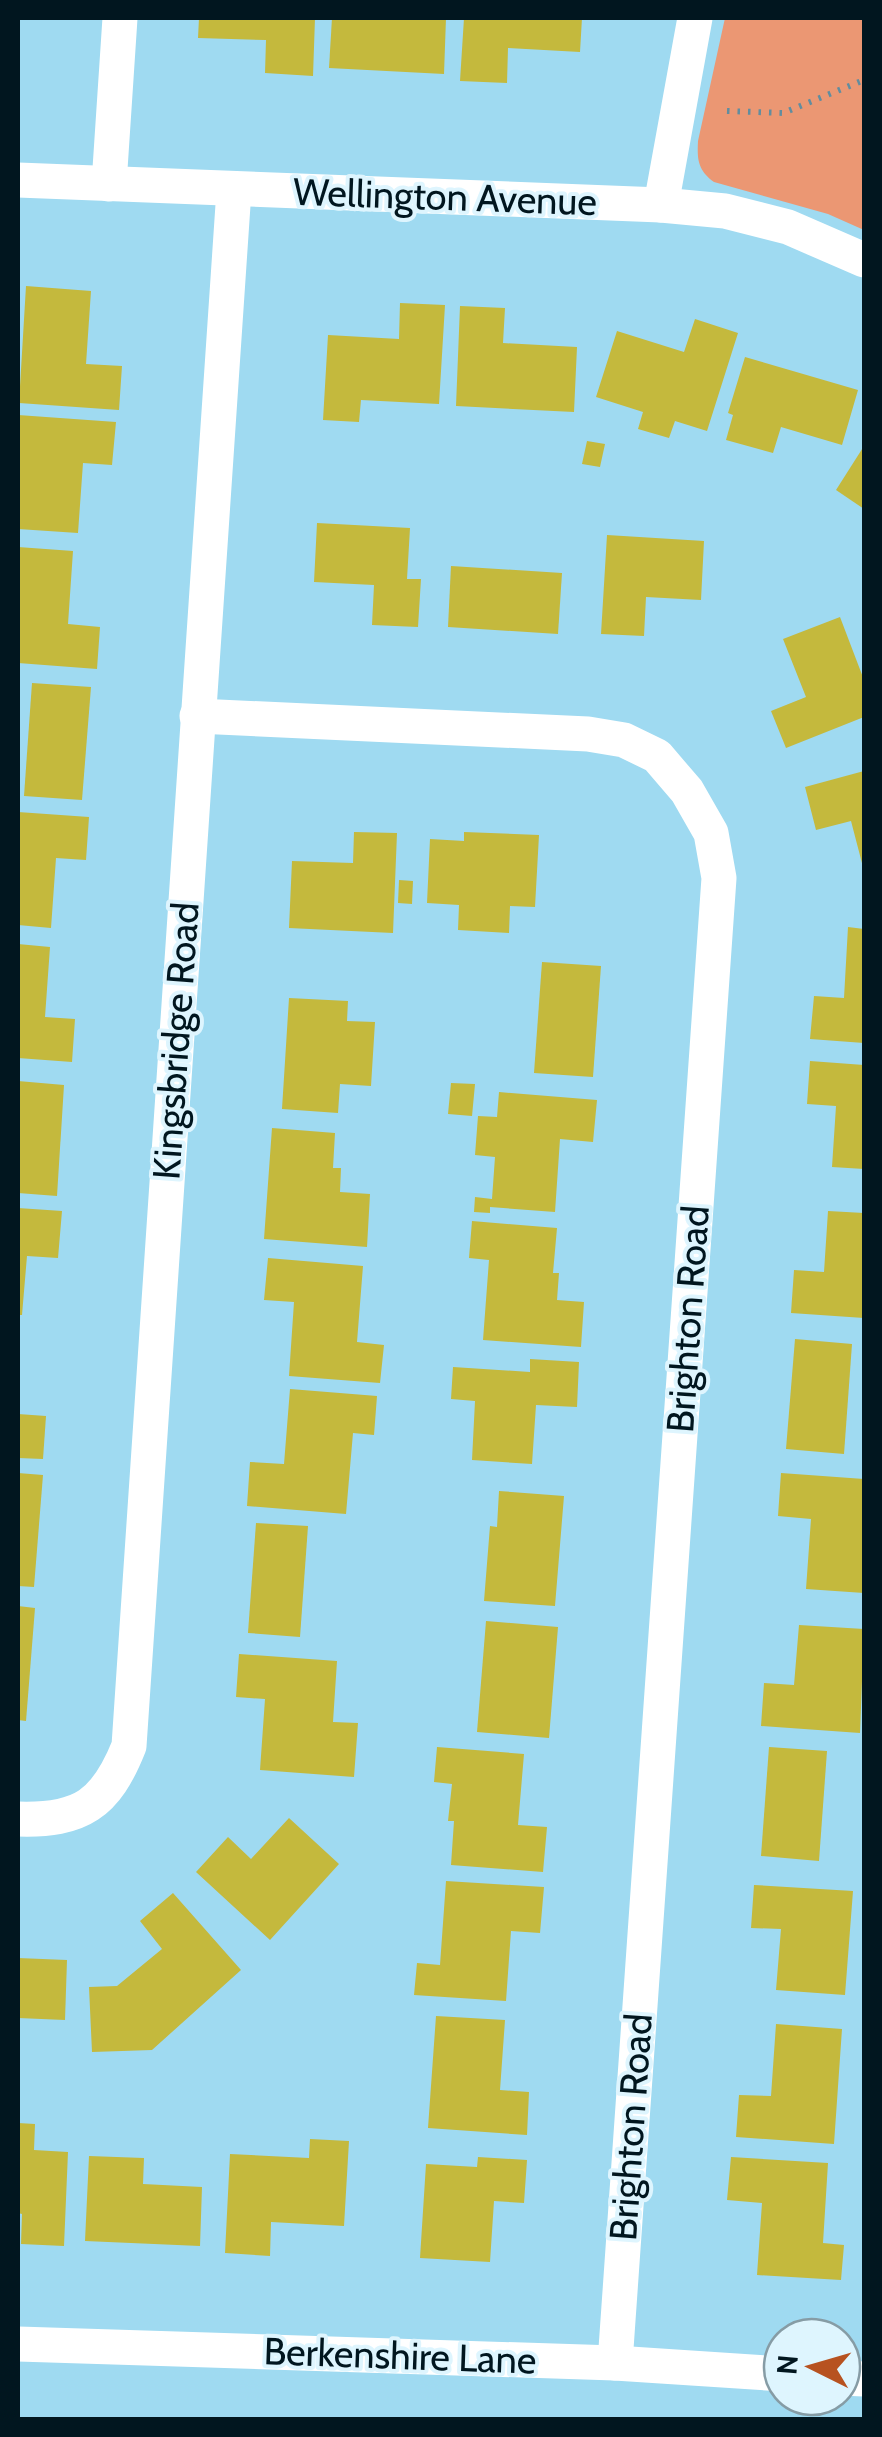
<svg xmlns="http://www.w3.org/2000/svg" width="882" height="2437" font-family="Cabin,sans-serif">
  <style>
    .green { fill: #eb9773 }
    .building { fill: #c4b93d }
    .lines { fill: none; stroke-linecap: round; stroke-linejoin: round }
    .path { stroke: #618d9f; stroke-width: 6; stroke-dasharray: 2.5 8; stroke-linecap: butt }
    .street { stroke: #fff; stroke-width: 35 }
    .labels { text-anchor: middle; stroke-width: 8; stroke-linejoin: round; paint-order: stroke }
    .street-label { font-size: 38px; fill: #01161f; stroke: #def5fe }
  </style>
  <rect width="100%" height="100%" fill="#9fdaf1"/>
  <path class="green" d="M 725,18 L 864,18 L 864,230 L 828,214 L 714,182 C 698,170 697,160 698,141 Z"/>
  <g class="building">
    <polygon points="199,18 315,18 313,76 265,73 266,40 198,38"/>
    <polygon points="332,18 446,18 444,74 329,68"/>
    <polygon points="464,18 582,18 580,52 508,48 507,83 460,81"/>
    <polygon points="26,286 91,291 86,364 122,366 119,410 19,403"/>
    <polygon points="400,303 445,305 439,404 361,400 359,422 323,420 328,335 399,339"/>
    <polygon points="460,306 505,308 503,343 577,347 574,412 456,406"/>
    <polygon points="695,319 738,333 707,431 675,421 669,438 638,429 643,412 596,397 617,331 684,352"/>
    <polygon points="745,357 858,390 842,445 781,427 773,453 726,440 733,415 728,413"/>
    <polygon points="18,415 116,422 112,465 83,463 78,533 18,529"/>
    <polygon points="587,441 605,444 600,467 582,464"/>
    <polygon points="864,446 864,509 836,490"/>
    <polygon points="317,523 410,528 407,579 421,579 418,627 372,625 374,585 314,582"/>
    <polygon points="607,535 704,541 701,600 646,597 644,636 601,634"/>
    <polygon points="18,547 73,551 68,624 100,627 97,669 18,663"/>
    <polygon points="451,566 562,573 558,634 448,627"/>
    <polygon points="840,617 864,680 864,717 786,748 771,711 806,697 783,639"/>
    <polygon points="32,683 91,687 82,800 24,796"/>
    <polygon points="864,771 864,867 863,867 851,821 816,830 805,787"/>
    <polygon points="18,812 89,817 86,860 56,858 51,928 18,925"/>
    <polygon points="354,832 397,833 393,933 289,928 292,861 353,863"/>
    <polygon points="464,832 539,835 535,907 510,906 509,933 458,930 459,905 427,903 430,839 464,841"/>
    <polygon points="399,880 413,881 412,904 398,903"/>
    <polygon points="848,927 864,929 864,1043 810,1039 814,996 844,998"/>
    <polygon points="18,944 50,947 45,1017 75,1019 72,1062 18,1058"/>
    <polygon points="542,962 601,966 593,1077 534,1073"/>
    <polygon points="289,998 348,1001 347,1021 375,1022 371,1086 340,1084 338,1113 282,1109"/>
    <polygon points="810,1061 864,1065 864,1169 832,1167 836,1106 807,1104"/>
    <polygon points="18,1081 64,1085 57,1196 18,1193"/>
    <polygon points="451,1083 475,1084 472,1116 448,1114"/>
    <polygon points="499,1092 597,1100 593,1142 560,1139 555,1212 490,1207 490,1213 474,1212 475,1197 492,1199 495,1157 475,1155 478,1116 497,1117"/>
    <polygon points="272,1128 335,1133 333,1168 341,1168 340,1192 370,1194 367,1247 264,1239"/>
    <polygon points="18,1208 62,1211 58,1258 27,1256 22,1315 18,1315"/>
    <polygon points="828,1211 864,1213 864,1318 791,1313 794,1270 824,1272"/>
    <polygon points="472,1221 557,1228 553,1273 559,1273 557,1300 584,1302 581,1347 483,1340 489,1260 469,1258"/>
    <polygon points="268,1258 363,1266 357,1342 384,1345 380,1383 289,1376 294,1302 264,1300"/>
    <polygon points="795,1339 852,1344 844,1454 786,1449"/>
    <polygon points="530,1359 579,1362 577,1407 536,1405 532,1464 472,1460 475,1401 451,1399 453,1367 530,1372"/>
    <polygon points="290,1389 377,1396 374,1435 353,1433 346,1514 247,1506 250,1462 284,1464"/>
    <polygon points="18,1414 46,1416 43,1459 18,1458"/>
    <polygon points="18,1473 43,1475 34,1587 18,1586"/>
    <polygon points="781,1473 864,1479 864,1593 806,1589 811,1519 778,1516"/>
    <polygon points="499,1491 564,1496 555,1606 484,1601 490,1526 497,1527"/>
    <polygon points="256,1523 308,1526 300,1637 248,1633"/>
    <polygon points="18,1606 35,1608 26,1721 18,1720"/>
    <polygon points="486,1621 558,1627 549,1738 477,1732"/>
    <polygon points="799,1625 864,1629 860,1733 761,1726 764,1683 794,1685"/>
    <polygon points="239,1654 337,1661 333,1722 358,1723 354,1777 260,1770 265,1699 236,1697"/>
    <polygon points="437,1747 524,1754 518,1825 547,1827 543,1872 451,1865 454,1821 448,1821 452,1784 434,1782"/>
    <polygon points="769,1747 827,1751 819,1861 761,1856"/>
    <polygon points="289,1818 339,1864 270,1940 196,1872 228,1837 251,1859"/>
    <polygon points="446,1881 544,1887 540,1933 511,1931 506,2001 414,1995 417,1963 440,1965"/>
    <polygon points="754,1885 853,1891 845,1995 776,1990 781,1929 751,1928"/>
    <polygon points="173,1893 241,1970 152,2050 92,2052 89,1987 117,1986 162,1949 140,1921"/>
    <polygon points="18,1958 67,1960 65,2020 18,2018"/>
    <polygon points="436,2016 505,2020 500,2090 529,2092 527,2135 428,2128"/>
    <polygon points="776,2024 842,2029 834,2144 736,2137 739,2095 771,2096"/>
    <polygon points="18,2123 35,2124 34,2150 68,2152 64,2246 21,2244 22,2214 18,2213"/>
    <polygon points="310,2139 349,2141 344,2226 271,2222 270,2256 225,2253 230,2154 309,2158"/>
    <polygon points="89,2156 144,2158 143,2184 202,2187 200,2246 85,2241"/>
    <polygon points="478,2157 527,2160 524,2203 494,2201 490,2262 420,2258 426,2164 477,2167"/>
    <polygon points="731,2157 828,2163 823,2243 844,2245 841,2280 757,2275 762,2203 727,2200"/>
  </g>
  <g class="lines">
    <polyline class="path" points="727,111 783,113 864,80"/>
    <g class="street">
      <polyline points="18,180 661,205 725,211 788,227 864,260"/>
      <polyline points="109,184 120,18"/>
      <polyline points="661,205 695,18"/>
      <polyline points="197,716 588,734 624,740 657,756 687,791 711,833 719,878 615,2363"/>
      <path d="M 18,1819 C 81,1821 106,1804 129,1746 L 234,190"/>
      <polyline points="18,2344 615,2363 782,2374"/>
      <polyline points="842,2378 864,2379"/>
    </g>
  </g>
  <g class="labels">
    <g class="street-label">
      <text transform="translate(445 197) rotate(2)" y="13">Wellington Avenue</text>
      <text transform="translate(176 1041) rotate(-86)" y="13">Kingsbridge Road</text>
      <text transform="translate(688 1319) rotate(-86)" y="13">Brighton Road</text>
      <text transform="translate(631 2127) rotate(-86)" y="13">Brighton Road</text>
      <text transform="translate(400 2356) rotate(2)" y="13">Berkenshire Lane</text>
    </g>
  </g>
  <rect width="882" height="2437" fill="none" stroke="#01161f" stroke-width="40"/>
  <g transform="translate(812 2367) rotate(275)"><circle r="48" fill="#def5fe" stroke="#869ca5" stroke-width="2.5"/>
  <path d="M0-8L18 38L0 25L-18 38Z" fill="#b75220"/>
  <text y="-15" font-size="28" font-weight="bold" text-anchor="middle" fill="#01161f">N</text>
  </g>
</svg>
